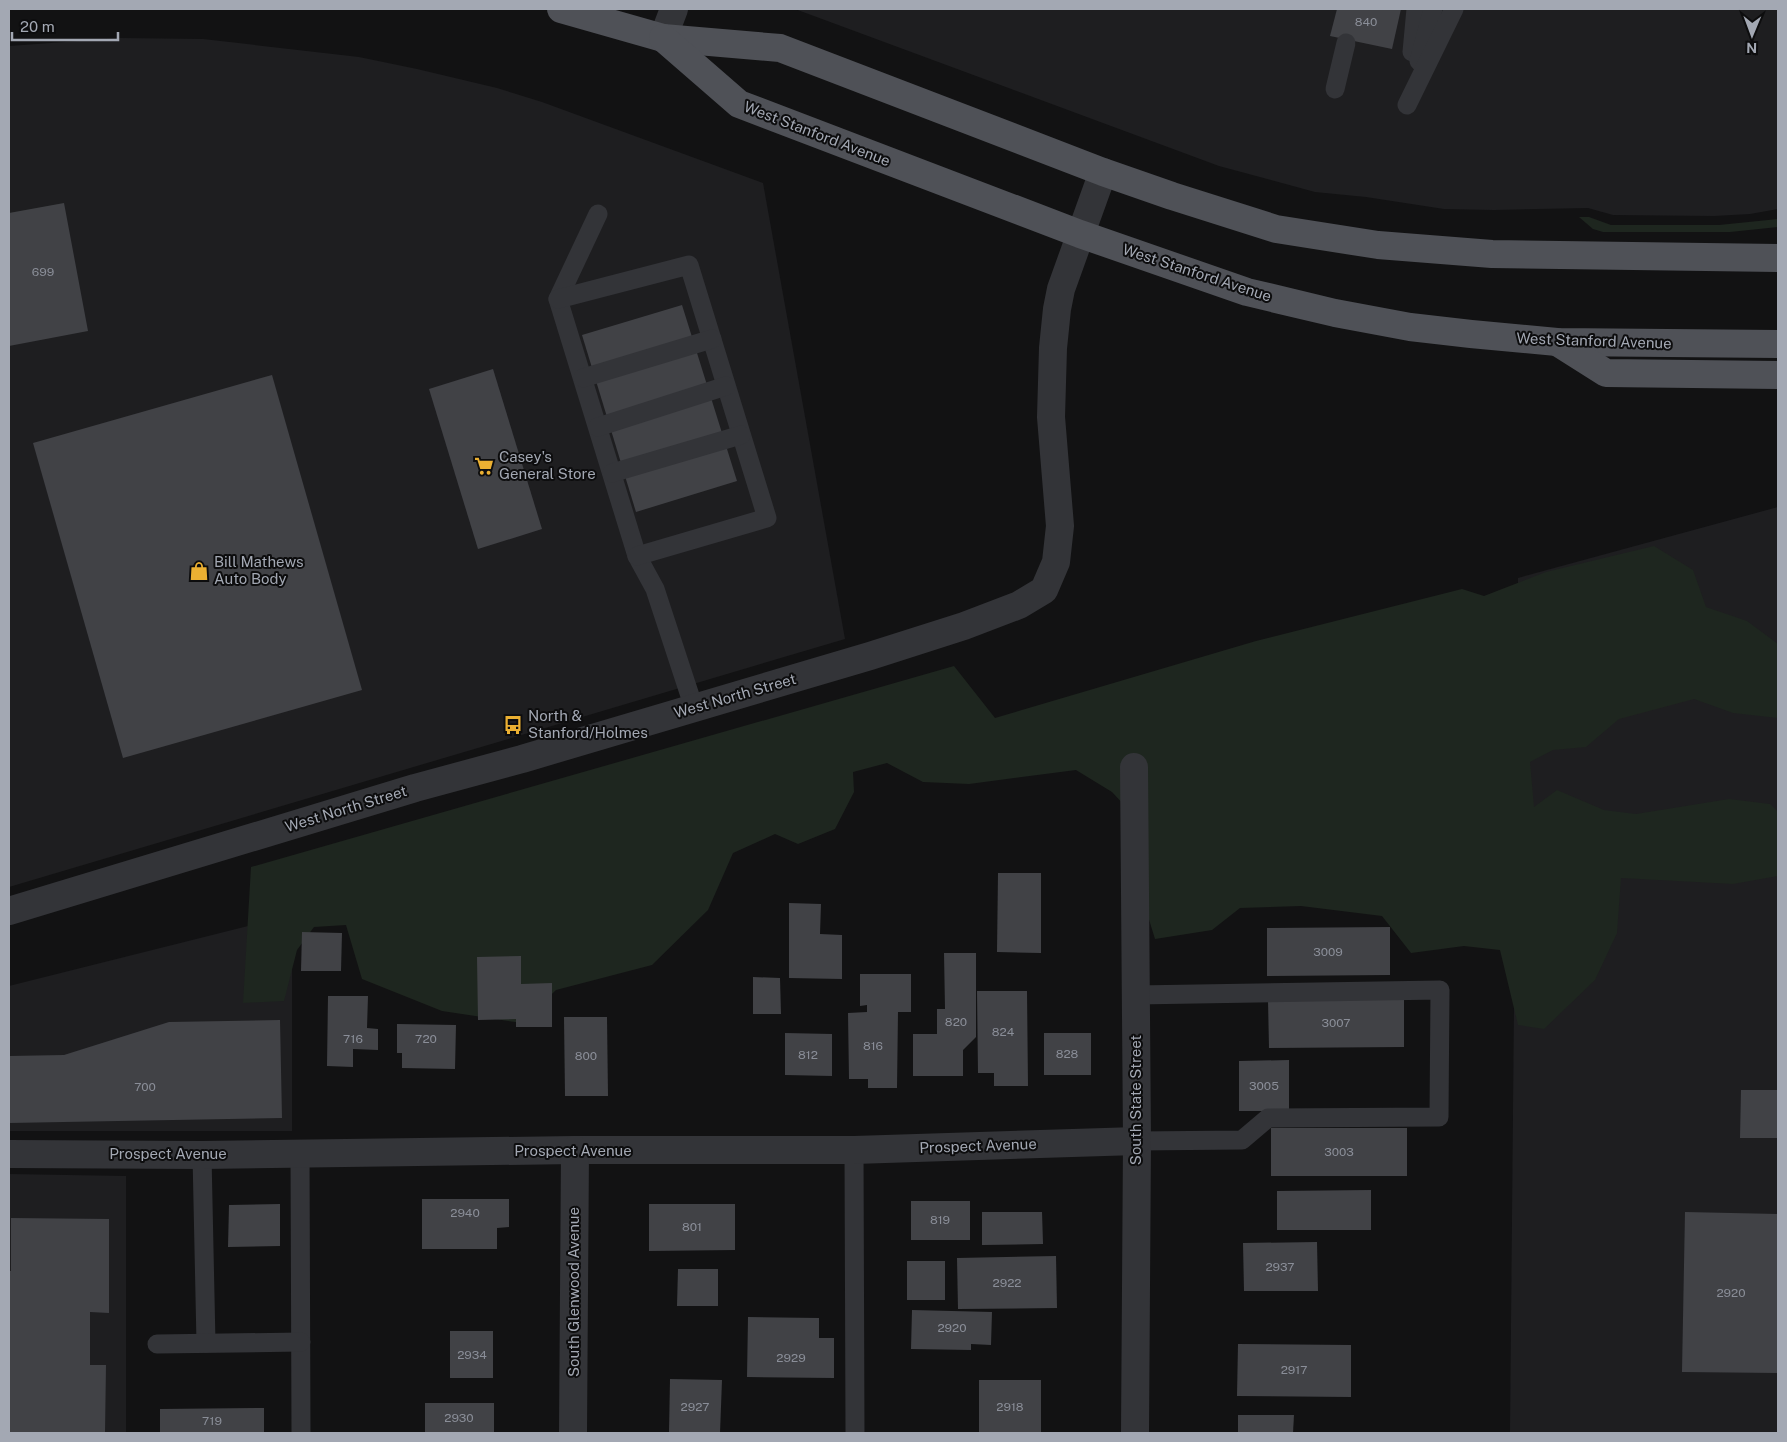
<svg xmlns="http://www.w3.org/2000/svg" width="1787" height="1442" font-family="'Public Sans',sans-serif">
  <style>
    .built { fill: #1e1e20 }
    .green { fill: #1e261f }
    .building { fill: #414246 }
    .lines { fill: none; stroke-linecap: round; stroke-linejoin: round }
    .lane { stroke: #333438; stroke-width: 19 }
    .street { stroke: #333438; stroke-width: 28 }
    .primary { stroke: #4f5157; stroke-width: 28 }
    .labels { text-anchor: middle; stroke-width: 4; stroke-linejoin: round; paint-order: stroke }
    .number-label { font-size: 12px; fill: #8a8e98 }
    .street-label { font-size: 15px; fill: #a3a8b3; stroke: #0d0d0e }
    .poi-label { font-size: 15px; fill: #a3a8b3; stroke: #0d0d0e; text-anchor: start }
  </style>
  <rect width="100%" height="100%" fill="#121213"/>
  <g class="built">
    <polygon points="795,9 1778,9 1778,209 1750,214 1714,216 1613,215 1588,208 1494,210 1444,209 1366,197 1315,192 1219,166"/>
    <polygon points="120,38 203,39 359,57 417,69 497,88 542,102 763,183 845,639 9,887 9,46"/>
    <polygon points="1778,507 1778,1433 1510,1433 1518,578"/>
    <polygon points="292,915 292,1131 9,1131 9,986"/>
    <polygon points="9,1174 126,1176 126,1433 9,1433"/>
  </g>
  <g class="green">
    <polygon points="1579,217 1589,217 1611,225 1719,225 1778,219 1778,227 1730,232 1603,232 1593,229"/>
    <polygon points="1654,546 1693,570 1706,607 1747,621 1778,644 1778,718 1733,713 1694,699 1619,719 1586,747 1553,750 1530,762 1534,807 1557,790 1604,810 1636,814 1729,799 1770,804 1778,812 1778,876 1733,884 1621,878 1617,933 1595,980 1544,1029 1518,1025 1500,950 1464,946 1411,953 1382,916 1301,906 1240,908 1212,930 1155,939 1143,900 1140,822 1112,792 1076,770 969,784 923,782 887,763 853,772 854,792 835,829 798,844 775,834 733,853 708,910 652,965 556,990 522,1023 442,1011 362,979 346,925 314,927 297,950 284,1001 243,1003 251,867 954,666 995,718 1256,641 1462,589 1484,596 1546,572"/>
  </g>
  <g class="building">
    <polygon points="1337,9 1401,9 1392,49 1330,36"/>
    <polygon points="64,203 88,331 9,346 9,213"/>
    <polygon points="682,305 737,481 636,512 582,335"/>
    <polygon points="493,369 542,529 478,549 429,389"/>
    <polygon points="272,375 362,690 123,758 33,443"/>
    <polygon points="998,873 1041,873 1041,953 997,952"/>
    <polygon points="789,903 821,904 820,934 842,935 842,979 789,978"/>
    <polygon points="1390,927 1390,975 1267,976 1267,928"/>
    <polygon points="302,932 342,933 341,971 301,971"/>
    <polygon points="944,953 976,953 976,1037 963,1050 963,1076 913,1076 913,1034 937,1034 937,1009 945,1009"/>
    <polygon points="521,956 521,984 552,983 552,1027 516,1027 516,1019 478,1020 477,957"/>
    <polygon points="860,974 911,974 911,1012 898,1012 897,1088 868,1088 868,1079 849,1079 848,1013 867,1012 867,1005 860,1006"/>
    <polygon points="753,977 780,978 781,1014 753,1014"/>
    <polygon points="977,991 1027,991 1028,1086 994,1086 994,1073 978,1073"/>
    <polygon points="328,996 368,996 367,1028 378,1029 378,1050 353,1049 353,1067 327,1066"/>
    <polygon points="1404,999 1404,1047 1269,1048 1268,1000"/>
    <polygon points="564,1017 607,1017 608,1096 565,1096"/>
    <polygon points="280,1020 282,1118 9,1123 9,1056 64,1055 169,1022"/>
    <polygon points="397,1024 456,1025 455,1069 402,1068 402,1053 397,1053"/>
    <polygon points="785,1033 832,1034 832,1076 785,1075"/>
    <rect x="1044" y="1033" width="47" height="42"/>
    <polygon points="1289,1060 1289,1111 1239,1111 1239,1061"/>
    <polygon points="1741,1090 1778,1090 1778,1138 1740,1138"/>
    <rect x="1271" y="1128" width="136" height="48"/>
    <polygon points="1371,1190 1371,1230 1277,1230 1277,1191"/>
    <polygon points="422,1199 509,1199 509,1227 497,1228 497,1249 422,1249"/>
    <rect x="911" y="1201" width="59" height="39"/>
    <polygon points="280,1204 280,1246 228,1247 229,1205"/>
    <polygon points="649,1204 735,1204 735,1250 649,1251"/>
    <polygon points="982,1212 1042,1212 1043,1244 982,1245"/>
    <polygon points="1685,1212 1778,1214 1778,1373 1682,1372"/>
    <polygon points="11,1218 109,1219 109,1313 90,1312 90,1365 106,1365 105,1433 9,1433 9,1271 11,1271"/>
    <polygon points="1317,1242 1318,1291 1244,1291 1243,1243"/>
    <polygon points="1056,1256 1057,1308 958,1309 957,1258"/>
    <rect x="907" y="1261" width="38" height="39"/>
    <polygon points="678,1269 718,1269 718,1306 677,1306"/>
    <polygon points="912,1310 992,1312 991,1345 971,1344 971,1350 911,1349"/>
    <polygon points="748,1317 819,1318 819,1338 834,1338 834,1378 747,1377"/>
    <rect x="450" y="1331" width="43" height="47"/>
    <polygon points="1238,1344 1351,1345 1351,1397 1237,1396"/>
    <polygon points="670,1379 722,1380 720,1433 669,1433"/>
    <rect x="979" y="1380" width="62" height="53"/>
    <rect x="425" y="1403" width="69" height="30"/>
    <polygon points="264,1408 264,1433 160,1433 160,1409"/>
    <polygon points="1238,1415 1294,1415 1293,1433 1238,1433"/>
  </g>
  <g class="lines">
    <g class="lane">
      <polyline points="1412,52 1416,9"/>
      <polyline points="1419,61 1433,9"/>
      <polyline points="1335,89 1346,43"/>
      <polyline points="1407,105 1454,9"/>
      <polyline points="598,214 558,299 637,556 655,589 694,708"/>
      <polyline points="558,299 689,265 767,518 637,556"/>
      <polyline points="583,378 712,339"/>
      <polyline points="598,427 726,386"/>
      <polyline points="612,473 741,435"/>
      <polyline points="1136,995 1440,990 1439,1117 1268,1118 1242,1140 1137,1141"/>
      <polyline points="854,1150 855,1433"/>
      <polyline points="300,1153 301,1433"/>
      <polyline points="202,1155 206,1343"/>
      <polyline points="157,1344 301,1342"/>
    </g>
    <g class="street">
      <polyline points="663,38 674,9"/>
      <polyline points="1134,767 1137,1141 1135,1433"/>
      <polyline points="9,911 415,788 522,759 870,656 964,626 1019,605 1044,590 1056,562 1060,526 1051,417 1053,348 1057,309 1061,289 1103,172"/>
      <polyline points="9,1154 202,1155 575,1150 854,1150 1137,1141"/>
      <polyline points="573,1433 575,1150"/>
    </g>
    <g class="primary">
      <polyline points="561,9 663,38 780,48 1103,172 1172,196 1276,229 1378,245 1492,254 1778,258"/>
      <polyline points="663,38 739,104 1080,234 1247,292 1335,313 1410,327 1471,334 1557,342 1778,344"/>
      <polyline points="1557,342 1606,373 1778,375"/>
    </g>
  </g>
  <defs>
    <g id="supermarket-bare" transform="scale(1.5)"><path d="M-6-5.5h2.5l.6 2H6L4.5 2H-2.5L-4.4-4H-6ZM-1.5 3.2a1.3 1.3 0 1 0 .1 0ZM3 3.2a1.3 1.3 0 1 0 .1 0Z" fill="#ebb032" stroke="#0d0d0e" stroke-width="2.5" paint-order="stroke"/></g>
    <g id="shop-bare" transform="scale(1.5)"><path d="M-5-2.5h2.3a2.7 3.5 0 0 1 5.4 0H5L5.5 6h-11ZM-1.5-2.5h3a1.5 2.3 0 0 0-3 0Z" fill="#ebb032" stroke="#0d0d0e" stroke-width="2.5" paint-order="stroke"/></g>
    <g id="bus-bare" transform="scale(1.5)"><path d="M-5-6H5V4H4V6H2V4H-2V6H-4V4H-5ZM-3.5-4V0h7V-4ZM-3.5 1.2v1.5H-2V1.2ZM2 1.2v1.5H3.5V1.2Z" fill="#ebb032" stroke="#0d0d0e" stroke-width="2.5" paint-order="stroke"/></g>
  </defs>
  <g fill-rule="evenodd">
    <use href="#supermarket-bare" x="484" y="466"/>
    <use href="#shop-bare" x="199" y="571"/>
    <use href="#bus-bare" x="513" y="725"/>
  </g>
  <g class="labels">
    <g class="number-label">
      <text x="1366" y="26">840</text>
      <text x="43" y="276">699</text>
      <text x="1328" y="956">3009</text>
      <text x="956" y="1026">820</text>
      <text x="1336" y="1027">3007</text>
      <text x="1003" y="1036">824</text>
      <text x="353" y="1043">716</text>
      <text x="426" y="1043">720</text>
      <text x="873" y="1050">816</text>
      <text x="1067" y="1058">828</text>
      <text x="808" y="1059">812</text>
      <text x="586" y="1060">800</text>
      <text x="1264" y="1090">3005</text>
      <text x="145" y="1091">700</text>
      <text x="1339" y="1156">3003</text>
      <text x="465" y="1217">2940</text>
      <text x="940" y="1224">819</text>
      <text x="692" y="1231">801</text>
      <text x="1280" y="1271">2937</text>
      <text x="1007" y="1287">2922</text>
      <text x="1731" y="1297">2920</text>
      <text x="952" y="1332">2920</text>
      <text x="472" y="1359">2934</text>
      <text x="791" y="1362">2929</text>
      <text x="1294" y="1374">2917</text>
      <text x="695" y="1411">2927</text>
      <text x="1010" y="1411">2918</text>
      <text x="459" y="1422">2930</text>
      <text x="212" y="1425">719</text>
    </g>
    <g class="street-label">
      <text transform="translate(817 134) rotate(21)" y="5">West Stanford Avenue</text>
      <text transform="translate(1197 273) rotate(18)" y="5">West Stanford Avenue</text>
      <text transform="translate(1594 341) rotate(2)" y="5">West Stanford Avenue</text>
      <text transform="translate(735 696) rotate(-16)" y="5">West North Street</text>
      <text transform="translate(346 809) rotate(-17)" y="5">West North Street</text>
      <text transform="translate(1136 1100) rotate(-90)" y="5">South State Street</text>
      <text transform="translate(978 1146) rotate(-2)" y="5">Prospect Avenue</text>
      <text x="573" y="1156">Prospect Avenue</text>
      <text x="168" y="1159">Prospect Avenue</text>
      <text transform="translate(574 1292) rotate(-90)" y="5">South Glenwood Avenue</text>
    </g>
    <g class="poi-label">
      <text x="499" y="462">Casey's<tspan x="499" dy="17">General Store</tspan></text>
      <text x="214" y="567">Bill Mathews<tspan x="214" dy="17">Auto Body</tspan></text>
      <text x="528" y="721">North &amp;<tspan x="528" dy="17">Stanford/Holmes</tspan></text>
    </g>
  </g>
  <rect width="1787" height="1442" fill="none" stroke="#a3a8b3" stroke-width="20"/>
  <g transform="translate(1752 35) rotate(181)" stroke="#0d0d0e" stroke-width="4" paint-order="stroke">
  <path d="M0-4L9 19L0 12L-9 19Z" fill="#a3a8b3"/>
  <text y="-8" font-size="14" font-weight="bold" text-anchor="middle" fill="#a3a8b3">N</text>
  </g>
  <path d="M12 32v8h106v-8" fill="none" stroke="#a3a8b3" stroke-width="2.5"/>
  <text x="20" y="32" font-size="15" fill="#a3a8b3" stroke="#0d0d0e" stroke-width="4" paint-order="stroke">20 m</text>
</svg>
